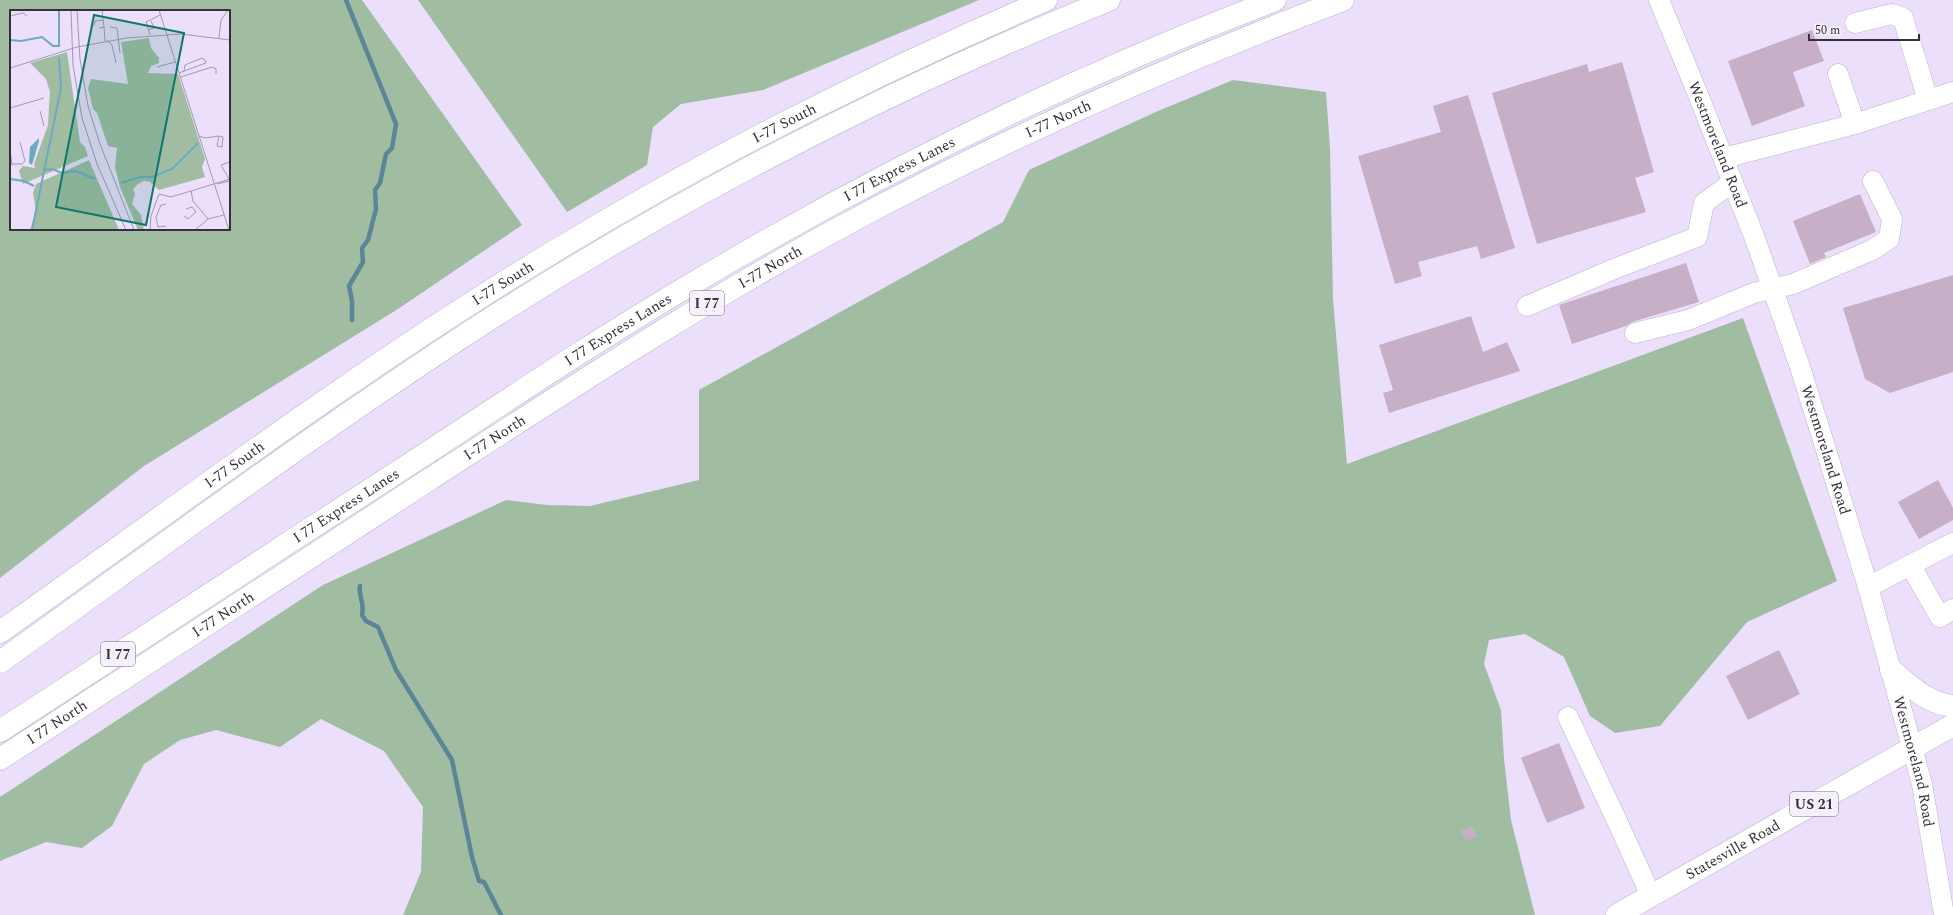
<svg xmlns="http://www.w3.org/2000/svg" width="1953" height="915" font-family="Spectral,serif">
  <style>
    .green { fill: #a0bda2; fill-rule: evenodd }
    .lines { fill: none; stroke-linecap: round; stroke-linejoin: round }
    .stream { stroke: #5c8597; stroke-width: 4.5 }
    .building { fill: #c6afc7 }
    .minor-casing { stroke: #bdb2ce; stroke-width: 21 }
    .major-casing { stroke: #bdb2ce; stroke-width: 23 }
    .highway-casing { stroke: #bdb2ce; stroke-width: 23 }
    .minor { stroke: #fff; stroke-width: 20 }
    .major { stroke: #fff; stroke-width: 22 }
    .highway { stroke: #fff; stroke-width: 22 }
    .labels { text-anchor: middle; stroke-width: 3; stroke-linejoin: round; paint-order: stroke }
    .shield { fill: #f5f0fc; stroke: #6f6a75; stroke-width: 1 }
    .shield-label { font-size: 14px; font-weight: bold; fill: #35303b }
    .street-label { font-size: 15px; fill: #35303b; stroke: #f5f0fc }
    .inset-river { fill: none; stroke: #6da9bf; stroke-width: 2 }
    .inset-road { fill: none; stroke: #a299af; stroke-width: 1 }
    .view { fill: #0f766e; fill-opacity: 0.15; stroke: #0f766e; stroke-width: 2 }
    .inset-edge { fill: none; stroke: #35303b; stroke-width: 2 }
  </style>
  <rect width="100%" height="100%" fill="#ebdffc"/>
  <g class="green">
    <path d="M 0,0 L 362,0 L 522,225 L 398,309 L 144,466 L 0,578 ZM 11,11 L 229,11 L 229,229 L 11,229 Z"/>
    <polygon points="418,0 979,0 763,90 681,104 653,127 647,165 567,212"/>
    <polygon points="1233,80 1326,92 1330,149 1333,299 1347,464 1743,318 1837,581 1747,622 1660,726 1615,733 1590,716 1564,657 1525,634 1489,640 1484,664 1501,710 1504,759 1511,820 1535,915 403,915 421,872 423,807 384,751 321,719 280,747 216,730 180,740 144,764 112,826 82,848 46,842 0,861 0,797 323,585 506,500 547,505 590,506 699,480 699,390 1003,222 1029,170 1158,111"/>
  </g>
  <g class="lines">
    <g class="stream">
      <polyline points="346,0 396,124 392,148 386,154 380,183 375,190 376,209 368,240 362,248 363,262 349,286 352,301 352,320"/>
      <path d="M 360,586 C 358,598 365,600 362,615 L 366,621 L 378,627 L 396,670 L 452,760 L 472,857 L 479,881 L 484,882 L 501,915"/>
    </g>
  </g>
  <g class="building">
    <polygon points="1812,30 1824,61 1793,72 1805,106 1752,126 1728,61"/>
    <polygon points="1622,62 1654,172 1635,178 1646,212 1537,244 1492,93 1587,64 1589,72"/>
    <polygon points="1468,95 1515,248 1481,259 1477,246 1418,262 1422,276 1395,284 1358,156 1441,132 1433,106"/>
    <polygon points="1860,194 1876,232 1824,253 1826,257 1810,264 1793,221"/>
    <polygon points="1686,263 1699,302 1632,322 1626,326 1572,344 1559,305"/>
    <polygon points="1953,275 1953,372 1890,393 1865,379 1843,308"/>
    <polygon points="1471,316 1483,352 1507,342 1520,371 1389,413 1383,393 1393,390 1379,345"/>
    <polygon points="1938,480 1953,508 1953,520 1919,539 1898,502"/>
    <polygon points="1779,650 1800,694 1748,720 1726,676"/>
    <polygon points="1559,743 1585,808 1547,823 1521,758"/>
    <polygon points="1472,826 1477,836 1466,841 1461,831"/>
  </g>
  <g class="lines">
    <g class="minor-casing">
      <g id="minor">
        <path id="s1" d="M 1659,0 L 1697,92 L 1754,236 L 1799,364 L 1823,440 L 1868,587 L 1922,784 L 1944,915"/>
        <polyline points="1855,23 1892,14 1903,18 1928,100"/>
        <polyline points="1855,124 1953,92"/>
        <polyline points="1724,158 1855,124 1838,74"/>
        <polyline points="1527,306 1614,269 1697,237 1704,203 1733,182"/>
        <polyline points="1635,333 1688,320 1754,293 1793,284 1872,250 1889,239 1892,219 1873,181"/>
        <polyline points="1910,565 1940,617 1953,609"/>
        <polyline points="1868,587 1953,543"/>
        <polyline points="1568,717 1618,823 1651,896"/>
      </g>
    </g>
    <g class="major-casing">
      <g id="major">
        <path d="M 1891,670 C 1910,686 1927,703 1953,706"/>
        <path id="s2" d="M 1617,915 L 1953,725"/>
      </g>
    </g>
    <g class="highway-casing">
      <g id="highway">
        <path id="s3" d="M 0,632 C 182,503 361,368 553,252 C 711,156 876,73 1046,0"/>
        <path d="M 0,662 C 164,545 326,424 496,315 C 690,192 896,86 1109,0"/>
        <path id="s4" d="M 0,731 C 138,641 277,550 416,460 C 506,401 597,340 690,285 C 876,174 1072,77 1275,0"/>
        <path id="s5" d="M 0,759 C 143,666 287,573 430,479 C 565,392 699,304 841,227 C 1003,139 1171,65 1343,0"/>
      </g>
    </g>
    <use href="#minor" class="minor"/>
    <use href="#major" class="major"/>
    <use href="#highway" class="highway"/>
  </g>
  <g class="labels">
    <g class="shield">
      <rect x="690" y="291" width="34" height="24" rx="3"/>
      <rect x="101" y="642" width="34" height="24" rx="3"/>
      <rect x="1790" y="792" width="48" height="24" rx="3"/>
    </g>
    <g class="shield-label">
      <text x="707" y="308">I 77</text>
      <text x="118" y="659">I 77</text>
      <text x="1814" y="809">US 21</text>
    </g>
    <g class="street-label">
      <text dy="5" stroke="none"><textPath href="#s5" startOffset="1238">I-77 North</textPath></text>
      <text dy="5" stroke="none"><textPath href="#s3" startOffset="936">I-77 South</textPath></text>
      <text dy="5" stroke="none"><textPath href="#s1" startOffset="156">Westmoreland Road</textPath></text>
      <text dy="5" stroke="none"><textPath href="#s4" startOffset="1061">I 77 Express Lanes</textPath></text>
      <text dy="5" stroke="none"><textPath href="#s5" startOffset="914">I-77 North</textPath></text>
      <text dy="5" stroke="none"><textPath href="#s3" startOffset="612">I-77 South</textPath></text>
      <text dy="5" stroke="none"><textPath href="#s4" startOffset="737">I 77 Express Lanes</textPath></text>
      <text dy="5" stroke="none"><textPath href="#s5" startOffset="590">I-77 North</textPath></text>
      <text dy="5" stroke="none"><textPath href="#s1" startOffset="480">Westmoreland Road</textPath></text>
      <text dy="5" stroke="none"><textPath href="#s3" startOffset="288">I-77 South</textPath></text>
      <text dy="5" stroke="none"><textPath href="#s4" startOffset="413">I 77 Express Lanes</textPath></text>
      <text dy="5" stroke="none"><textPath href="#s5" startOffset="266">I-77 North</textPath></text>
      <text dy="5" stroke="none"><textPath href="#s5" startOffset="68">I 77 North</textPath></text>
      <text dy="5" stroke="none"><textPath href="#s1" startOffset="804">Westmoreland Road</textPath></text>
      <text dy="5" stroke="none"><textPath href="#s2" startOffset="133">Statesville Road</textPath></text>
    </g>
  </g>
  <g transform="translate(10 10)">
    <rect width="220" height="220" fill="#ebdffc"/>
    <path d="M 139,28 L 141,38 L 149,48 L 149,53 L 141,56 L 138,63 L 168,64 L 195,149 L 192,157 L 195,167 L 149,180 L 140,172 L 134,171 L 128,174 L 123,179 L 125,184 L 122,194 L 131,205 L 134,220 L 128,220 L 110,177 L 105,157 L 107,138 L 98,136 L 87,103 L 83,99 L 78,78 L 81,69 L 118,74 L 111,32 ZM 57,42 L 70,132 L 75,137 L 78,146 L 13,174 L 9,161 L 13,156 L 25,158 L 24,154 L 38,115 L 39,96 L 40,82 L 36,69 L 20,53 ZM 79,150 L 109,220 L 20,220 L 26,201 L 23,183 L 26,174 Z" fill="#a0bda2"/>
    <path d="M 29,128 L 29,131 L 22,155 L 19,153 L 20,137 Z" fill="#6da9bf"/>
    <path class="inset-river" d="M 49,0 L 49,37M 0,30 L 11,31 L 32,27 L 43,36 L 49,36M 34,160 L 42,159 L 52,163 L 66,161 L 85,169M 0,169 L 14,171 L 24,176M 111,173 L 130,167 L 142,167 L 162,159 L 188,133M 22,220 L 51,78 L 49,47"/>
    <path class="inset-road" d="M 61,0 L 63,55 L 72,108 L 87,154 L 116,220M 67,0 L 70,49 L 78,96 L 90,134 L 124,220M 92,0 L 94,17M 149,0 L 219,220M 0,6 L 13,3 L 17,6M 84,16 L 85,11 L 93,10M 100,17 L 107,18 L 110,43M 89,18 L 94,17 L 95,31M 138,20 L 144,18 L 141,11M 140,25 L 136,12 L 150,5M 209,28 L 211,10 L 218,0M 97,30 L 102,35 L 106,53M 147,57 L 165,52M 0,58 L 67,37 L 117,28 L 171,24 L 220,30M 169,63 L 177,60 L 196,53 L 195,50 L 192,48 L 175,55 L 174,61M 171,67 L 202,57 L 206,59 L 206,64M 0,98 L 34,88M 30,101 L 34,116M 189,126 L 195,128 L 209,126 L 213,127 L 212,137 L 207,136 L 209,126M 220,133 L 220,147M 0,140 L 2,155M 0,154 L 12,154 L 15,151 L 10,132M 219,169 L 211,155 L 220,152M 207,174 L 220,171M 214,205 L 198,209 L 183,191 L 181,181 L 220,169M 174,206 L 178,209 L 186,202 L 182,197 L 176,199M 156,216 L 148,217 L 146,207 L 151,195 L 156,194M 140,220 L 141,206 L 149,184 L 161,187 L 181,181M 185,220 L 198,209"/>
    <path class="view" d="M 84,5 L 174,23 L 136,215 L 46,197 Z"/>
    <rect width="220" height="220" class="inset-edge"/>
  </g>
  <path d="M1809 34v6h110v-6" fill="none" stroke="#35303b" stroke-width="2"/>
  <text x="1815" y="34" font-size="12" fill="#35303b" stroke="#f5f0fc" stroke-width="3" paint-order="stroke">50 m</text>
</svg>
